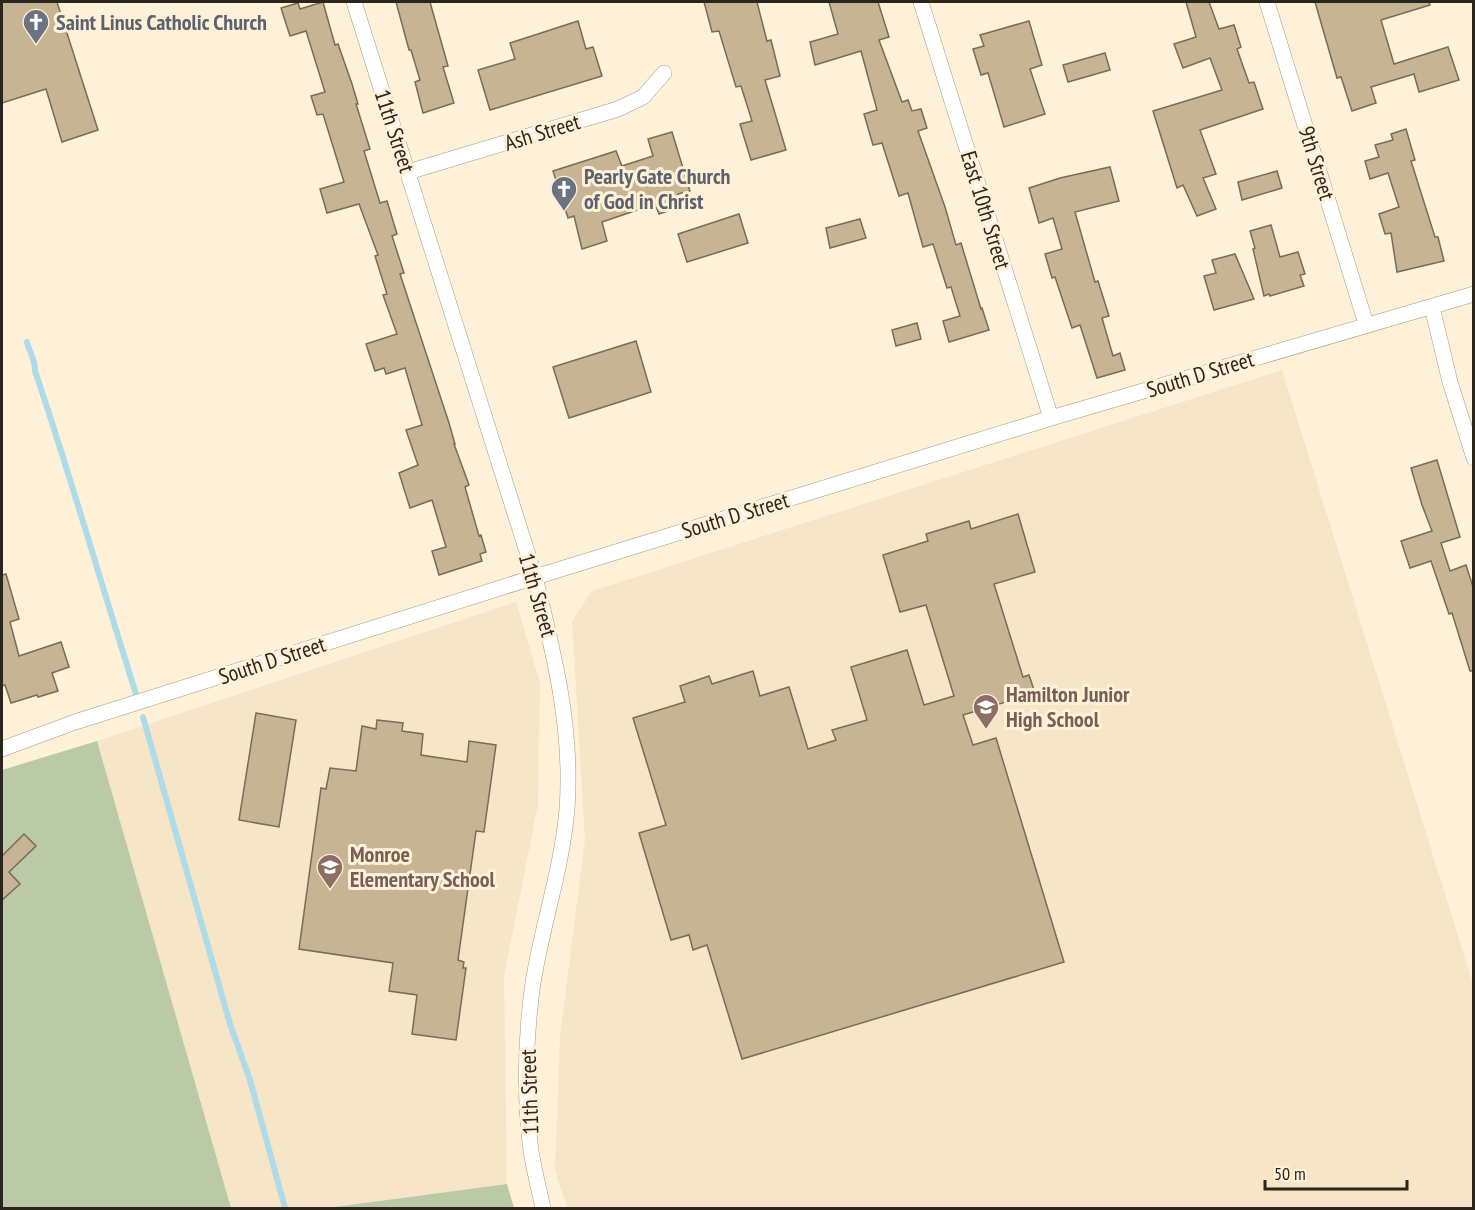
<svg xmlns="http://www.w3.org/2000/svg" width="1475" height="1210" font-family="'PT Sans Narrow',sans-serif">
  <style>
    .built { fill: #f6e5c6 }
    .green { fill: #bac9a6 }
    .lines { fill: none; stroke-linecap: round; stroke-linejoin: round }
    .stream { stroke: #addbe9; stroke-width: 6 }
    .building { fill: #c7b492; stroke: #786c56; stroke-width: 1.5 }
    .street-casing { stroke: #a59881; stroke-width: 16 }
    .street { stroke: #fff; stroke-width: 15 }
    .labels { text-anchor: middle; stroke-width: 6; stroke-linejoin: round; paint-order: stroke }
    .worship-label { font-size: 22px; font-weight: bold; fill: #5b616d; stroke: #fef1d8; text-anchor: start }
    .street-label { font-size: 22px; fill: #2b261d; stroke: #fef1d8 }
    .education-label { font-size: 22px; font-weight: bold; fill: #785e54; stroke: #fef1d8; text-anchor: start }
  </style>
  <rect width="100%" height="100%" fill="#fef1d8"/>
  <g class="built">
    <polygon points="1282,370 1473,984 1473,1208 567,1208 555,1170 560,1036 585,839 572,621 592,591"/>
    <polygon points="516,602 540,683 538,804 504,976 507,1184 327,1208 231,1208 97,741"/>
  </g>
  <g class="green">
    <polygon points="97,741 231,1208 2,1208 2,770"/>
    <polygon points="507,1184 514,1208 327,1208"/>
  </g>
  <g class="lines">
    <g class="stream">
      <path d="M 27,342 C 29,352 36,361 35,371 C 72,480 103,591 138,700"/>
      <polyline points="143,717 230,1024 250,1080 285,1208"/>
    </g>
  </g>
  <g class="building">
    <polygon points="2,2 57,2 98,130 62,142 46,89 2,103"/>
    <polygon points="323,2 335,45 338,44 352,84 358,104 356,104 370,149 364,151 380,203 387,201 397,234 392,236 404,273 400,274 449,423 455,444 454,444 469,485 465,487 479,536 481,535 486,552 480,554 482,561 439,575 432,551 446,547 432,500 410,508 399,473 418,465 406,430 422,425 405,368 386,374 384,368 375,371 366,344 397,334 383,295 387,294 375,256 378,255 359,204 327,213 320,189 344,182 323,114 317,115 311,96 325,92 306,31 290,36 281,8 298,3 300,9"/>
    <polygon points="396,2 430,2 448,66 443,67 454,103 423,113 415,82 420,80 411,50 409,50"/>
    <polygon points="704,2 757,2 767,41 771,40 780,76 765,80 786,150 751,160 740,124 752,121 741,86 736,87 719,31 712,32"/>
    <polygon points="829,2 878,2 889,37 879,40 902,102 908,100 912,111 921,109 927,128 918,131 945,207 956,245 961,243 981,309 982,308 989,330 949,342 943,321 960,316 951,287 947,288 933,244 923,247 908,193 899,196 882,143 873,145 864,114 877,110 861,51 815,65 810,42 838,34"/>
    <polygon points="1186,2 1209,2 1219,29 1234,25 1241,47 1237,49 1249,83 1254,82 1263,109 1200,130 1216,174 1203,178 1216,209 1197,216 1183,185 1177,188 1153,111 1222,90 1210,58 1183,68 1174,44 1196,37"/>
    <polygon points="1315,2 1429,2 1430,5 1381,20 1394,64 1448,47 1459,80 1419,92 1414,74 1371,87 1376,103 1352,111 1341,77 1337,78"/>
    <polygon points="578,21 586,49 593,47 602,76 490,110 478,70 515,59 510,43"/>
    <polygon points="1029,21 1042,65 1030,69 1045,114 1004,127 988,73 981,75 973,49 984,46 980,35"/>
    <polygon points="1105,53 1110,70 1068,82 1063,65"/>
    <polygon points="1406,129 1415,160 1411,161 1435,237 1438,237 1444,261 1397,272 1391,233 1385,234 1379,214 1399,207 1388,173 1370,179 1365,161 1379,157 1375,145 1393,140 1391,134"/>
    <polygon points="672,132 690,191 678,194 682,206 659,214 655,204 602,222 607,241 582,249 574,216 568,218 553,171 616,151 622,166 653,156 648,139"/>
    <polygon points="1110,167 1119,201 1075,212 1095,282 1098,281 1109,316 1102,318 1113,356 1120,353 1125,370 1097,378 1080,325 1072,328 1055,277 1052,278 1045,254 1062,249 1053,218 1039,223 1029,188 1060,178"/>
    <polygon points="1277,171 1282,188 1242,200 1238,182"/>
    <polygon points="739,214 748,243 687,262 678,234"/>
    <polygon points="860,219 866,238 830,248 826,228"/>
    <polygon points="1271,225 1280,257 1298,252 1305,274 1300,275 1304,286 1270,296 1269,294 1264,296 1253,249 1255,248 1250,231"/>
    <polygon points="1235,254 1254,299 1214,310 1204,276 1216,273 1212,260"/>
    <polygon points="917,323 921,339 896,346 892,330"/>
    <polygon points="636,341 651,392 569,418 553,367"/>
    <polygon points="1437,460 1460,537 1441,543 1450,571 1466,565 1473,587 1473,671 1470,671 1452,613 1449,614 1431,561 1410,568 1401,541 1432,531 1422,505 1411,468"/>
    <polygon points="1018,514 1035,572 994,584 1023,677 1029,675 1035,693 963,715 973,745 996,738 1064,962 742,1059 707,945 693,950 689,935 671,940 639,833 666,825 633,718 685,702 680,686 709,676 712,684 753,671 760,696 789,687 808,749 836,740 832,730 867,720 851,667 907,650 924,705 954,696 926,605 900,612 883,555 928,541 926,534 969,521 971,529"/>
    <polygon points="6,574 19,619 10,622 19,656 61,642 69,667 52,673 58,691 38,697 37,695 11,703 5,685 2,686 2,575"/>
    <polygon points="256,713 296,720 279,827 239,820"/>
    <polygon points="377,720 403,723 402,731 423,734 421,755 467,762 469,741 496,745 484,832 476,831 458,960 464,962 463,968 466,968 456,1040 412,1034 417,995 389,991 393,963 299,949 321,788 326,789 330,768 356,771 362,726 376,729"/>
    <polygon points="24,834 36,846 9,872 20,884 2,900 2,856"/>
  </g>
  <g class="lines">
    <g class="street-casing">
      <g id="street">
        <path d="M 354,2 L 535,577 C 554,654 573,729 567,809 C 562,869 542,925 533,983 C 525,1039 524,1095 531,1151 C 534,1170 539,1189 543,1208"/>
        <polyline points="921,2 1051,418"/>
        <polyline points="1267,2 1366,324"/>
        <polyline points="408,172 618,109 643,97 664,73"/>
        <polyline points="1432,307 1450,382 1474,458"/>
        <polyline points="2,749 75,722 535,577 1051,418 1474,294"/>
      </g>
    </g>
    <use href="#street" class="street"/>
  </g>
  <defs>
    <g id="church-pin" transform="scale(1.35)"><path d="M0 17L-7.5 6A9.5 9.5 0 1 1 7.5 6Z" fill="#6b7280" stroke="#fef1d8"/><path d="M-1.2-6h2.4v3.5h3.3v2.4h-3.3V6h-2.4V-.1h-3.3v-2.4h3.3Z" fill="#fff"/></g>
    <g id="school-pin" transform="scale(1.35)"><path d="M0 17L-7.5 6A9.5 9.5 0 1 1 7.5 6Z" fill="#8d6e63" stroke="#fef1d8"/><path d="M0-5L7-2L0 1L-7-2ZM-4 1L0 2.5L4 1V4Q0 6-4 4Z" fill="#fff"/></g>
  </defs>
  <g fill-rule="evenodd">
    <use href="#church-pin" x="36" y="22"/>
    <use href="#church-pin" x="564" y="189"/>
    <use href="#school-pin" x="986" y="707"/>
    <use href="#school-pin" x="330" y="867"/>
  </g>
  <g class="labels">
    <g class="worship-label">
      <text x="56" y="30">Saint Linus Catholic Church</text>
      <text x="584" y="184">Pearly Gate Church<tspan x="584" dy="25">of God in Christ</tspan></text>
    </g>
    <g class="street-label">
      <text transform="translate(395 131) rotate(72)" y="8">11th Street</text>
      <text transform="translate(542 132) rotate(-17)" y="8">Ash Street</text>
      <text transform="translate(1317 163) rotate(73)" y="8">9th Street</text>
      <text transform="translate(986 210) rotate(73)" y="8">East 10th Street</text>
      <text transform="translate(1200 374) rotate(-17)" y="8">South D Street</text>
      <text transform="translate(735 515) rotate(-17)" y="8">South D Street</text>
      <text transform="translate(538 595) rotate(74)" y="8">11th Street</text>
      <text transform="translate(272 660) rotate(-18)" y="8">South D Street</text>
      <text transform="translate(529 1092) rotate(-92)" y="8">11th Street</text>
    </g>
    <g class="education-label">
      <text x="1006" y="702">Hamilton Junior<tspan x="1006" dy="25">High School</tspan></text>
      <text x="350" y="862">Monroe<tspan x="350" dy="25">Elementary School</tspan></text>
    </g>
  </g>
  <rect width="1475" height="1210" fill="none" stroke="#2b261d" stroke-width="6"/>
  <path d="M1265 1180v9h142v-9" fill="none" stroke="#2b261d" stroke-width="3"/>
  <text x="1274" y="1180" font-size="18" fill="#2b261d" stroke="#fef1d8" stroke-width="4.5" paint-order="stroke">50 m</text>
</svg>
